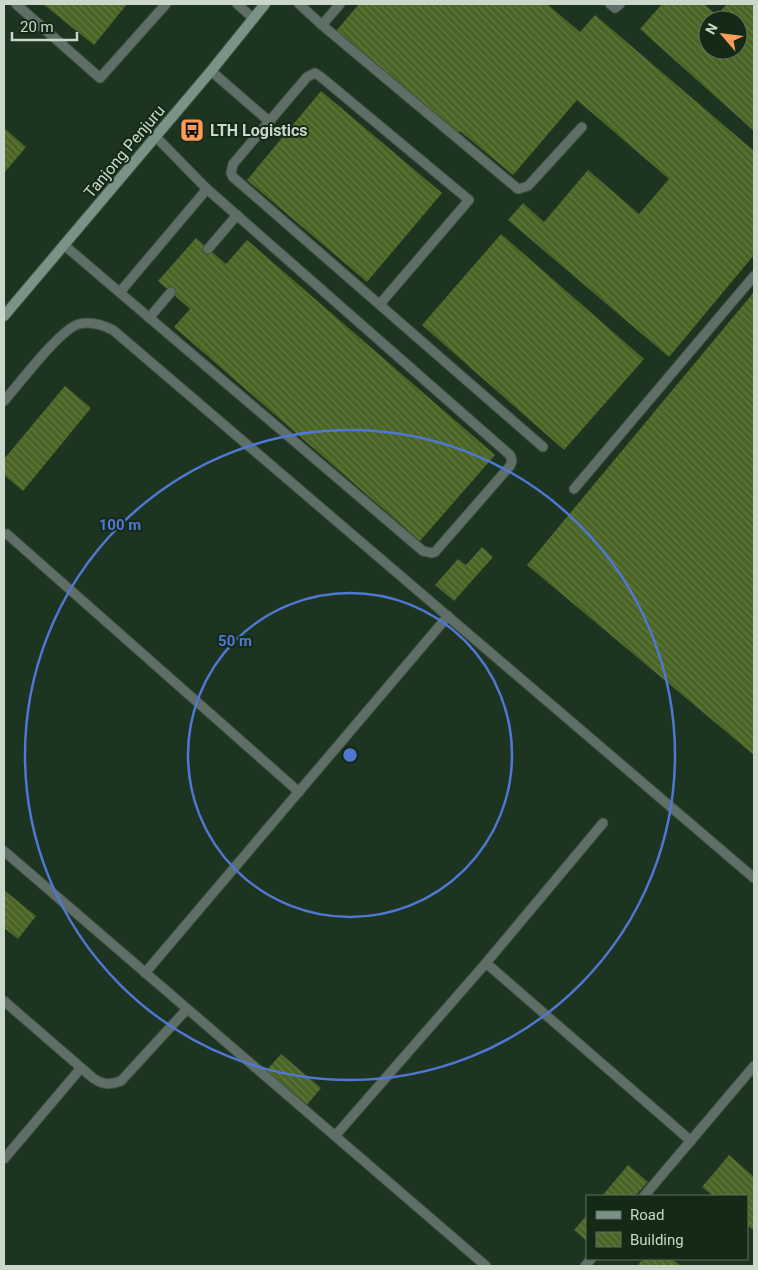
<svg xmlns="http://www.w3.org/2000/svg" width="758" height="1270" font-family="Roboto,sans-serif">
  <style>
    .building { fill: url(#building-back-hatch); fill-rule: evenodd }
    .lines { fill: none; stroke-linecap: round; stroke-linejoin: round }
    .lane-casing { stroke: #3c523f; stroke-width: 11 }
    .secondary-casing { stroke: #3c523f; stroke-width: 12 }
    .lane { stroke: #5f6e67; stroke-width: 9 }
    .secondary { stroke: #7b9287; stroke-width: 10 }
    .ring { fill: none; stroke: #5177d4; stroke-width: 2.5 }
    .labels { text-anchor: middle; stroke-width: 4; stroke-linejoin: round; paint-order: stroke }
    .poi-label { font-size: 16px; font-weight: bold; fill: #cad8cb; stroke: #142a17; text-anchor: start }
    .street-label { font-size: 16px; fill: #cad8cb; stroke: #142a17 }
    .centre { fill: #5177d4; stroke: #142a17; stroke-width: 2.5 }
    .ring-label { font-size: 15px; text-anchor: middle; font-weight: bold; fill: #5177d4; stroke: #142a17; stroke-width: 4; stroke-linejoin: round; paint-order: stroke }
  </style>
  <defs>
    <pattern id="building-back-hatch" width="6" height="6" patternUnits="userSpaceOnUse" patternTransform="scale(1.25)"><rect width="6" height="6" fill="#496424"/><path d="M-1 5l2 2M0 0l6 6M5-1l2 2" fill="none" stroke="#627942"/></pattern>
  </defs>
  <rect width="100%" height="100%" fill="#1d3420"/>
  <g class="building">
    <polygon points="43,4 127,4 94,45"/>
    <polygon points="359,4 547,4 580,32 595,15 754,151 754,255 669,357 508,220 523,203 544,222 588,170 639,214 669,179 577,100 513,175 460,131 457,134 336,31"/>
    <path d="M 662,4 L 704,4 L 717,15 L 727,4 L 754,4 L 754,131 L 640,29 ZM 708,20 L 738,20 L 738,50 L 708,50 Z"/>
    <polygon points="321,91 442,193 367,282 247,180"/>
    <polygon points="4,128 26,147 4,173"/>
    <polygon points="501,234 644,359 564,450 422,325"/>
    <polygon points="196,238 226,264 247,240 495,455 420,541 174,327 190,309 158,281"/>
    <polygon points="754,292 754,755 527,565"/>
    <polygon points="65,386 91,408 23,491 4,475 4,459"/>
    <polygon points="482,547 493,557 454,601 435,585 458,559 466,565"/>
    <polygon points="4,890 36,916 18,939 4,928"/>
    <polygon points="281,1054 321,1088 306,1106 266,1071"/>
    <polygon points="729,1155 754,1177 754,1228 753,1230 747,1225 747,1196 713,1196 702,1187"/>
    <polygon points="628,1165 648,1182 635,1196 602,1196"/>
    <polygon points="587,1215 587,1241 574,1230"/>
    <polygon points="643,1259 672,1259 681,1266 637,1266"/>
  </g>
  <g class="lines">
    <g class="lane-casing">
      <g id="lane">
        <polyline points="16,4 100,78 166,4"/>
        <polyline points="237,4 254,19"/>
        <polyline points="299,4 322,25 518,189 528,186 582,127"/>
        <polyline points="610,4 615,8 620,4"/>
        <polyline points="322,25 340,4"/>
        <polyline points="211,71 270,122"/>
        <polyline points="64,245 423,551 432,553 435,552 510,466 512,461 510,455 207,189 156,137"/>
        <polyline points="208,249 237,215"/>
        <polyline points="120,292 207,189"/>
        <polyline points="380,304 469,200 321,77 315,73 307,77 233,164 231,173 233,177 543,447"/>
        <polyline points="149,318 171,292"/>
        <path d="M 4,401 C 19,384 60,329 79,324 C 91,321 103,325 113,330 L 754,878"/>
        <polyline points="574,489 754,276"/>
        <polyline points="7,534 299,792"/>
        <polyline points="4,851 486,1266"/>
        <polyline points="486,963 691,1141"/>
        <polyline points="145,973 448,616"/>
        <path d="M 4,1001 L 93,1078 C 103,1085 110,1085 121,1081 L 187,1009"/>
        <polyline points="335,1136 486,963 603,823"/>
        <polyline points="4,1159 81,1068"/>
        <polyline points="644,1196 754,1066"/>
        <polyline points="585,1266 591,1259"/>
      </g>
    </g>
    <g class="secondary-casing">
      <polyline id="secondary" points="4,316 211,71 265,4"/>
    </g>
    <use href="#lane" class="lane"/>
    <use href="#secondary" class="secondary"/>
  </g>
  <g class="ring">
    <circle cx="350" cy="755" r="162"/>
    <circle cx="350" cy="755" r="325"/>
  </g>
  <defs>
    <g id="bus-square" transform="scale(1.25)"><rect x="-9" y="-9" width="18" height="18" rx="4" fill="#fe9c57" stroke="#142a17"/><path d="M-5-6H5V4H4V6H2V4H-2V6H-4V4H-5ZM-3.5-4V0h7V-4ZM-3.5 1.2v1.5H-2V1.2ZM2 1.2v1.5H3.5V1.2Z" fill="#111"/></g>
  </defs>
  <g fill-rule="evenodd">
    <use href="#bus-square" x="192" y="130"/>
  </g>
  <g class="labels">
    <g class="poi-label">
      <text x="210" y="136">LTH Logistics</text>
    </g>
    <g class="street-label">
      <text transform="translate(124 151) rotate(-50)" y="6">Tanjong Penjuru</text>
    </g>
  </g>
  <circle cx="350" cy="755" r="8" class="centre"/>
  <g class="ring-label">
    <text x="120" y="530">100 m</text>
    <text x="235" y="646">50 m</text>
  </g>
  <rect width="758" height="1270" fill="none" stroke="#cad8cb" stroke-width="10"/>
  <rect x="586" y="1195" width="162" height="65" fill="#142a17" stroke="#5d705f"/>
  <rect x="596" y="1211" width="25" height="8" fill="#7b9287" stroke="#5d705f"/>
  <text x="630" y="1220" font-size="15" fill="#cad8cb">Road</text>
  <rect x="596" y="1232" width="25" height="15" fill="url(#building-back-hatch)" stroke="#5d705f"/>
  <text x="630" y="1245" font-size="15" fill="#cad8cb">Building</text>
  <g transform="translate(723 35) rotate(298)"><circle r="24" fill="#142a17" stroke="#5d705f"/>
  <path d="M0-4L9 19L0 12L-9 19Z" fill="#fe9c57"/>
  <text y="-8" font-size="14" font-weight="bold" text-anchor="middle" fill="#cad8cb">N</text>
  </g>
  <path d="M12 32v8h65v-8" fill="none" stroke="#cad8cb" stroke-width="2.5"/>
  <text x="20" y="32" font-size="15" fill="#cad8cb" stroke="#142a17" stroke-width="4" paint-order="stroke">20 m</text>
</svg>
